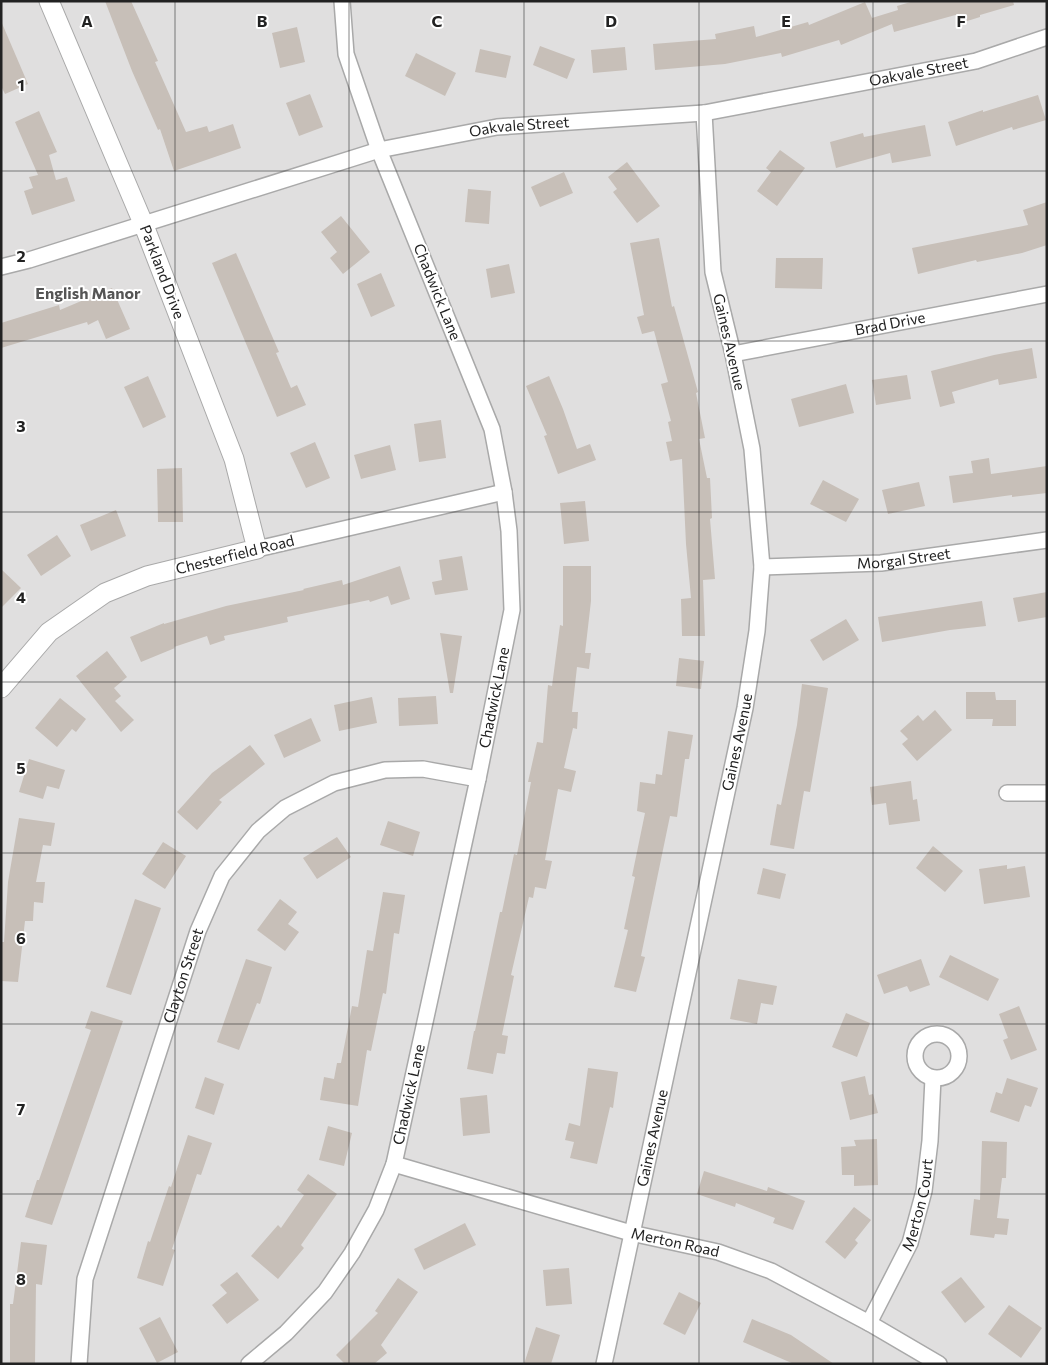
<svg xmlns="http://www.w3.org/2000/svg" width="1048" height="1365" font-family="Commissioner,sans-serif">
  <style>
    .residential { fill: #e0dfdf }
    .building { fill: #c7bfb8 }
    .lines { fill: none; stroke-linecap: round; stroke-linejoin: round }
    .minor-casing { stroke: #a9a9a9; stroke-width: 18 }
    .tertiary-casing { stroke: #a9a9a9; stroke-width: 21 }
    .minor { stroke: #fff; stroke-width: 15 }
    .tertiary { stroke: #fff; stroke-width: 19 }
    .grid { fill: none; stroke: #222; stroke-width: 1; stroke-opacity: 0.55 }
    .labels { text-anchor: middle; stroke-width: 4; stroke-linejoin: round; paint-order: stroke }
    .street-label { font-size: 15px; fill: #222; stroke: #fff }
    .neighbourhood-label { font-size: 16px; font-weight: bold; fill: #555; stroke: #fff }
    .grid-label { font-size: 16px; text-anchor: middle; font-weight: bold; fill: #222; stroke: #fff; stroke-width: 4; stroke-linejoin: round; paint-order: stroke }
  </style>
  <rect width="100%" height="100%" fill="#f2efe9"/>
  <rect class="residential" x="1" y="1" width="1046" height="1363"/>
  <g class="building">
    <polygon points="105,1 131,1 158,61 155,62 186,132 207,126 209,132 233,124 241,148 174,171 160,129 158,130 132,71"/>
    <polygon points="914,1 1013,1 1014,5 980,15 980,17 961,23 959,14 894,32 892,24 841,45 839,40 782,57 781,53 725,64 655,70 653,44 716,39 715,34 754,26 756,37 808,22 809,25 865,2 872,18 898,10 897,6"/>
    <polygon points="1,21 28,84 5,94 1,86"/>
    <polygon points="297,27 305,62 280,68 272,33"/>
    <polygon points="540,46 575,59 567,79 533,65"/>
    <polygon points="625,47 627,70 593,73 591,50"/>
    <polygon points="480,49 511,56 506,78 475,72"/>
    <polygon points="416,53 456,73 445,96 405,76"/>
    <polygon points="310,94 323,127 299,136 286,103"/>
    <polygon points="1038,95 1046,120 1013,130 1012,127 956,146 948,122 983,110 983,112"/>
    <polygon points="39,111 57,152 49,155 56,180 67,177 75,201 32,215 24,191 33,188 29,177 38,175 15,122"/>
    <polygon points="925,125 931,156 892,163 890,153 836,168 830,142 863,133 864,137"/>
    <polygon points="780,150 805,168 777,206 757,191 771,172 766,168"/>
    <polygon points="627,162 660,206 637,223 613,192 617,189 608,177"/>
    <polygon points="564,172 573,193 540,207 531,187"/>
    <polygon points="468,189 491,191 489,224 465,222"/>
    <polygon points="1047,202 1047,245 1022,253 977,262 976,260 918,274 912,248 1028,225 1023,210"/>
    <polygon points="341,216 370,252 343,274 330,258 337,252 321,232"/>
    <polygon points="659,238 672,307 674,306 698,392 696,393 705,438 699,439 707,478 710,478 712,518 710,519 715,579 703,580 705,636 682,636 681,599 691,598 686,544 682,459 670,461 666,442 672,441 668,422 671,421 661,384 668,382 654,331 642,334 637,317 644,315 630,243"/>
    <polygon points="236,253 279,352 276,353 291,388 297,385 306,405 277,417 212,263"/>
    <polygon points="776,258 823,258 822,289 775,288"/>
    <polygon points="509,264 515,293 491,298 486,269"/>
    <polygon points="381,273 395,306 371,317 357,284"/>
    <polygon points="112,288 130,329 106,339 98,320 88,325 87,322 1,348 1,323 59,305 60,310"/>
    <polygon points="1032,348 1037,378 999,385 998,379 952,392 955,403 940,407 931,371 994,355"/>
    <polygon points="907,375 911,399 876,405 872,380"/>
    <polygon points="148,376 166,417 143,428 124,387"/>
    <polygon points="549,376 563,409 577,449 590,444 596,460 558,474 544,436 547,435 526,386"/>
    <polygon points="846,384 854,413 799,427 791,399"/>
    <polygon points="441,420 446,458 419,462 414,424"/>
    <polygon points="315,442 330,478 306,488 290,453"/>
    <polygon points="390,445 396,470 361,479 354,455"/>
    <polygon points="989,458 991,474 1047,466 1047,493 1012,497 1012,495 953,503 949,476 973,473 971,461"/>
    <polygon points="182,468 183,522 158,522 157,469"/>
    <polygon points="823,480 859,499 846,522 810,504"/>
    <polygon points="919,482 925,506 888,514 882,490"/>
    <polygon points="585,501 589,541 564,544 560,503"/>
    <polygon points="116,510 126,536 91,551 80,525"/>
    <polygon points="57,535 71,556 41,576 27,555"/>
    <polygon points="462,556 468,590 435,595 432,582 442,580 439,560"/>
    <polygon points="400,566 410,599 391,605 388,596 370,602 369,600 287,617 288,622 224,636 225,640 210,645 207,636 174,647 175,648 141,662 130,637 164,623 164,624 226,606 304,590 303,589 342,580 343,585"/>
    <polygon points="563,566 591,566 591,601 585,653 591,653 589,669 577,667 572,712 578,712 577,729 573,728 564,768 576,771 571,792 558,789 545,860 552,861 546,889 535,887 533,898 529,897 511,975 514,976 502,1035 508,1036 505,1054 497,1053 493,1074 467,1069 474,1031 475,1031 500,912 502,912 514,854 517,855 531,782 528,782 537,742 543,743 548,685 552,686 560,625 563,626"/>
    <polygon points="1,569 21,588 1,608"/>
    <polygon points="1047,592 1047,617 1018,622 1013,598"/>
    <polygon points="982,601 986,626 950,630 882,642 878,617"/>
    <polygon points="846,619 859,640 823,661 810,640"/>
    <polygon points="440,633 462,636 453,693 450,693"/>
    <polygon points="107,651 127,677 114,688 121,696 115,701 134,720 121,732 76,676"/>
    <polygon points="679,658 704,661 701,689 676,686"/>
    <polygon points="802,684 828,688 810,792 804,791 794,849 770,845 777,804 781,805 797,725"/>
    <polygon points="966,692 995,692 996,700 1016,700 1016,726 992,726 993,719 966,719"/>
    <polygon points="436,696 438,724 399,726 398,698"/>
    <polygon points="372,697 377,723 339,731 334,705"/>
    <polygon points="60,698 86,719 76,732 72,729 57,747 35,728"/>
    <polygon points="935,710 952,730 917,761 902,744 908,739 900,731 918,715 923,721"/>
    <polygon points="311,718 321,741 284,758 274,735"/>
    <polygon points="668,731 693,735 689,759 685,759 677,817 670,816 641,956 645,957 636,992 614,987 628,930 624,929 635,877 632,876 645,813 637,811 640,782 655,784 656,774 662,775"/>
    <polygon points="250,745 265,764 219,800 222,802 197,830 177,812 212,773"/>
    <polygon points="29,759 65,770 59,789 47,786 43,799 19,792"/>
    <polygon points="911,781 913,800 917,799 920,821 889,825 886,803 872,805 870,787"/>
    <polygon points="19,818 55,823 51,846 43,845 36,882 45,882 43,903 34,902 33,921 25,921 18,982 1,981 1,942 4,942 8,882"/>
    <polygon points="388,821 420,832 413,856 380,845"/>
    <polygon points="337,837 351,857 317,879 303,858"/>
    <polygon points="163,842 186,856 165,889 142,874"/>
    <polygon points="933,846 963,871 945,892 916,868"/>
    <polygon points="1007,865 1007,869 1025,866 1030,897 984,904 979,869"/>
    <polygon points="763,868 786,874 780,899 757,894"/>
    <polygon points="383,892 405,895 399,934 394,933 386,994 383,993 371,1051 367,1050 358,1106 320,1100 324,1077 334,1079 337,1063 341,1063 352,1006 358,1007 367,950 373,951"/>
    <polygon points="135,899 161,908 131,995 106,987"/>
    <polygon points="280,899 297,912 288,924 299,932 285,951 257,930"/>
    <polygon points="950,955 999,979 988,1001 939,977"/>
    <polygon points="246,959 272,967 260,1004 257,1003 239,1050 217,1042"/>
    <polygon points="921,959 930,985 910,992 907,986 884,994 877,975"/>
    <polygon points="738,979 777,986 773,1005 761,1003 757,1024 730,1019"/>
    <polygon points="1019,1006 1037,1050 1011,1060 1003,1040 1008,1038 999,1014"/>
    <polygon points="91,1011 123,1021 52,1225 25,1217 37,1180 39,1180 91,1030 85,1028"/>
    <polygon points="846,1013 870,1023 857,1057 832,1047"/>
    <polygon points="588,1068 618,1072 613,1108 610,1107 597,1164 570,1158 574,1142 565,1140 569,1123 580,1126"/>
    <polygon points="865,1076 869,1095 873,1094 878,1113 850,1120 841,1082"/>
    <polygon points="205,1077 224,1084 214,1115 195,1108"/>
    <polygon points="1007,1078 1038,1088 1031,1107 1025,1105 1019,1122 990,1112 996,1092 1002,1094"/>
    <polygon points="487,1095 490,1133 463,1136 460,1098"/>
    <polygon points="328,1126 352,1133 344,1166 319,1160"/>
    <polygon points="188,1135 212,1143 201,1175 197,1174 172,1249 175,1250 163,1286 137,1278 148,1241 150,1242 169,1186 171,1187"/>
    <polygon points="877,1139 878,1185 854,1186 854,1175 842,1175 841,1147 856,1146 854,1140"/>
    <polygon points="982,1141 1007,1142 1006,1178 1002,1178 997,1218 1009,1219 1007,1235 995,1234 994,1238 970,1235 974,1199 980,1200"/>
    <polygon points="704,1171 767,1191 768,1187 805,1201 793,1230 773,1223 775,1218 736,1203 735,1207 697,1194"/>
    <polygon points="308,1174 337,1194 301,1245 304,1248 278,1279 251,1256 278,1225 281,1228 304,1195 297,1190"/>
    <polygon points="854,1207 871,1220 855,1240 858,1243 845,1259 825,1242"/>
    <polygon points="465,1223 476,1245 424,1270 414,1249"/>
    <polygon points="21,1242 47,1245 42,1285 36,1284 35,1364 10,1364 10,1304 13,1304"/>
    <polygon points="569,1268 572,1304 546,1306 543,1270"/>
    <polygon points="237,1272 259,1300 227,1324 212,1305 227,1293 220,1285"/>
    <polygon points="961,1277 985,1307 965,1323 941,1292"/>
    <polygon points="398,1278 418,1292 381,1345 387,1353 374,1364 345,1364 336,1355 378,1313 375,1311"/>
    <polygon points="679,1292 701,1303 685,1335 663,1324"/>
    <polygon points="1009,1305 1042,1328 1021,1358 988,1334"/>
    <polygon points="160,1317 178,1352 157,1363 139,1328"/>
    <polygon points="752,1319 791,1335 834,1364 794,1364 743,1342"/>
    <polygon points="536,1327 560,1335 551,1364 524,1364"/>
  </g>
  <g class="lines">
    <g class="minor-casing">
      <g id="minor">
        <path id="s1" d="M 1,267 L 29,260 L 379,150 L 497,127 L 704,113 L 976,61 L 1047,37"/>
        <path id="s2" d="M 733,354 L 1047,294"/>
        <polyline points="257,549 504,492"/>
        <path id="s3" d="M 762,567 L 881,563 L 1047,540"/>
        <polyline points="1007,793 1047,793"/>
        <circle cx="937" cy="1056" r="22"/>
        <path id="s4" d="M 394,1164 L 631,1233 L 718,1252 L 771,1271 L 869,1323 L 939,1364"/>
        <path id="s5" d="M 869,1323 L 910,1243 L 924,1191 L 930,1141 L 933,1078"/>
        <path id="s6" d="M 79,1364 L 85,1279 L 198,931 L 222,876 L 258,831 L 285,808 L 334,783 L 385,770 L 423,769 L 478,779"/>
        <path id="s7" d="M 249,1364 L 286,1333 L 325,1292 L 352,1253 L 376,1210 L 394,1164 L 478,779 L 512,610 L 509,531 L 504,492 L 492,429 L 379,150 L 346,54 L 342,1"/>
        <path id="s8" d="M 604,1364 L 745,708 L 757,631 L 762,567 L 752,449 L 733,354 L 713,272 L 704,113"/>
      </g>
    </g>
    <g class="tertiary-casing">
      <polyline id="tertiary" points="1,688 49,632 105,593 147,576 257,549 234,459 143,223 49,1"/>
    </g>
    <use href="#minor" class="minor"/>
    <use href="#tertiary" class="tertiary"/>
  </g>
  <path class="grid" d="M 175,1 L 175,1364M 349,1 L 349,1364M 524,1 L 524,1364M 699,1 L 699,1364M 873,1 L 873,1364M 1,171 L 1047,171M 1,341 L 1047,341M 1,512 L 1047,512M 1,682 L 1047,682M 1,853 L 1047,853M 1,1024 L 1047,1024M 1,1194 L 1047,1194"/>
  <g class="labels">
    <g class="street-label">
      <text dy="5" stroke="none"><textPath href="#s1" startOffset="942">Oakvale Street</textPath></text>
      <text dy="5" stroke="none"><textPath href="#s1" startOffset="538">Oakvale Street</textPath></text>
      <text transform="translate(162 272) rotate(69)" y="5">Parkland Drive</text>
      <text transform="translate(437 292) rotate(68)" y="5">Chadwick Lane</text>
      <text dy="5" stroke="none"><textPath href="#s2" startOffset="160">Brad Drive</textPath></text>
      <text transform="translate(729 342) rotate(77)" y="5">Gaines Avenue</text>
      <text transform="translate(235 555) rotate(-14)" y="5">Chesterfield Road</text>
      <text dy="5" stroke="none"><textPath href="#s3" startOffset="142">Morgal Street</textPath></text>
      <text dy="5" stroke="none"><textPath href="#s7" startOffset="728">Chadwick Lane</textPath></text>
      <text dy="5" stroke="none"><textPath href="#s8" startOffset="636">Gaines Avenue</textPath></text>
      <text dy="5" stroke="none"><textPath href="#s6" startOffset="404">Clayton Street</textPath></text>
      <text dy="5" stroke="none"><textPath href="#s7" startOffset="322">Chadwick Lane</textPath></text>
      <text dy="5" stroke="none"><textPath href="#s8" startOffset="231">Gaines Avenue</textPath></text>
      <text dy="5" stroke="none"><textPath href="#s5" startOffset="129">Merton Court</textPath></text>
      <text dy="5" stroke="none"><textPath href="#s4" startOffset="292">Merton Road</textPath></text>
    </g>
    <g class="neighbourhood-label">
      <text x="88" y="299">English Manor</text>
    </g>
  </g>
  <g class="grid-label">
    <text x="87" y="27">A</text>
    <text x="262" y="27">B</text>
    <text x="437" y="27">C</text>
    <text x="611" y="27">D</text>
    <text x="786" y="27">E</text>
    <text x="961" y="27">F</text>
    <text x="21" y="91">1</text>
    <text x="21" y="262">2</text>
    <text x="21" y="432">3</text>
    <text x="21" y="603">4</text>
    <text x="21" y="774">5</text>
    <text x="21" y="944">6</text>
    <text x="21" y="1115">7</text>
    <text x="21" y="1285">8</text>
  </g>
  <rect width="1048" height="1365" fill="none" stroke="#222222" stroke-width="5"/>
</svg>
